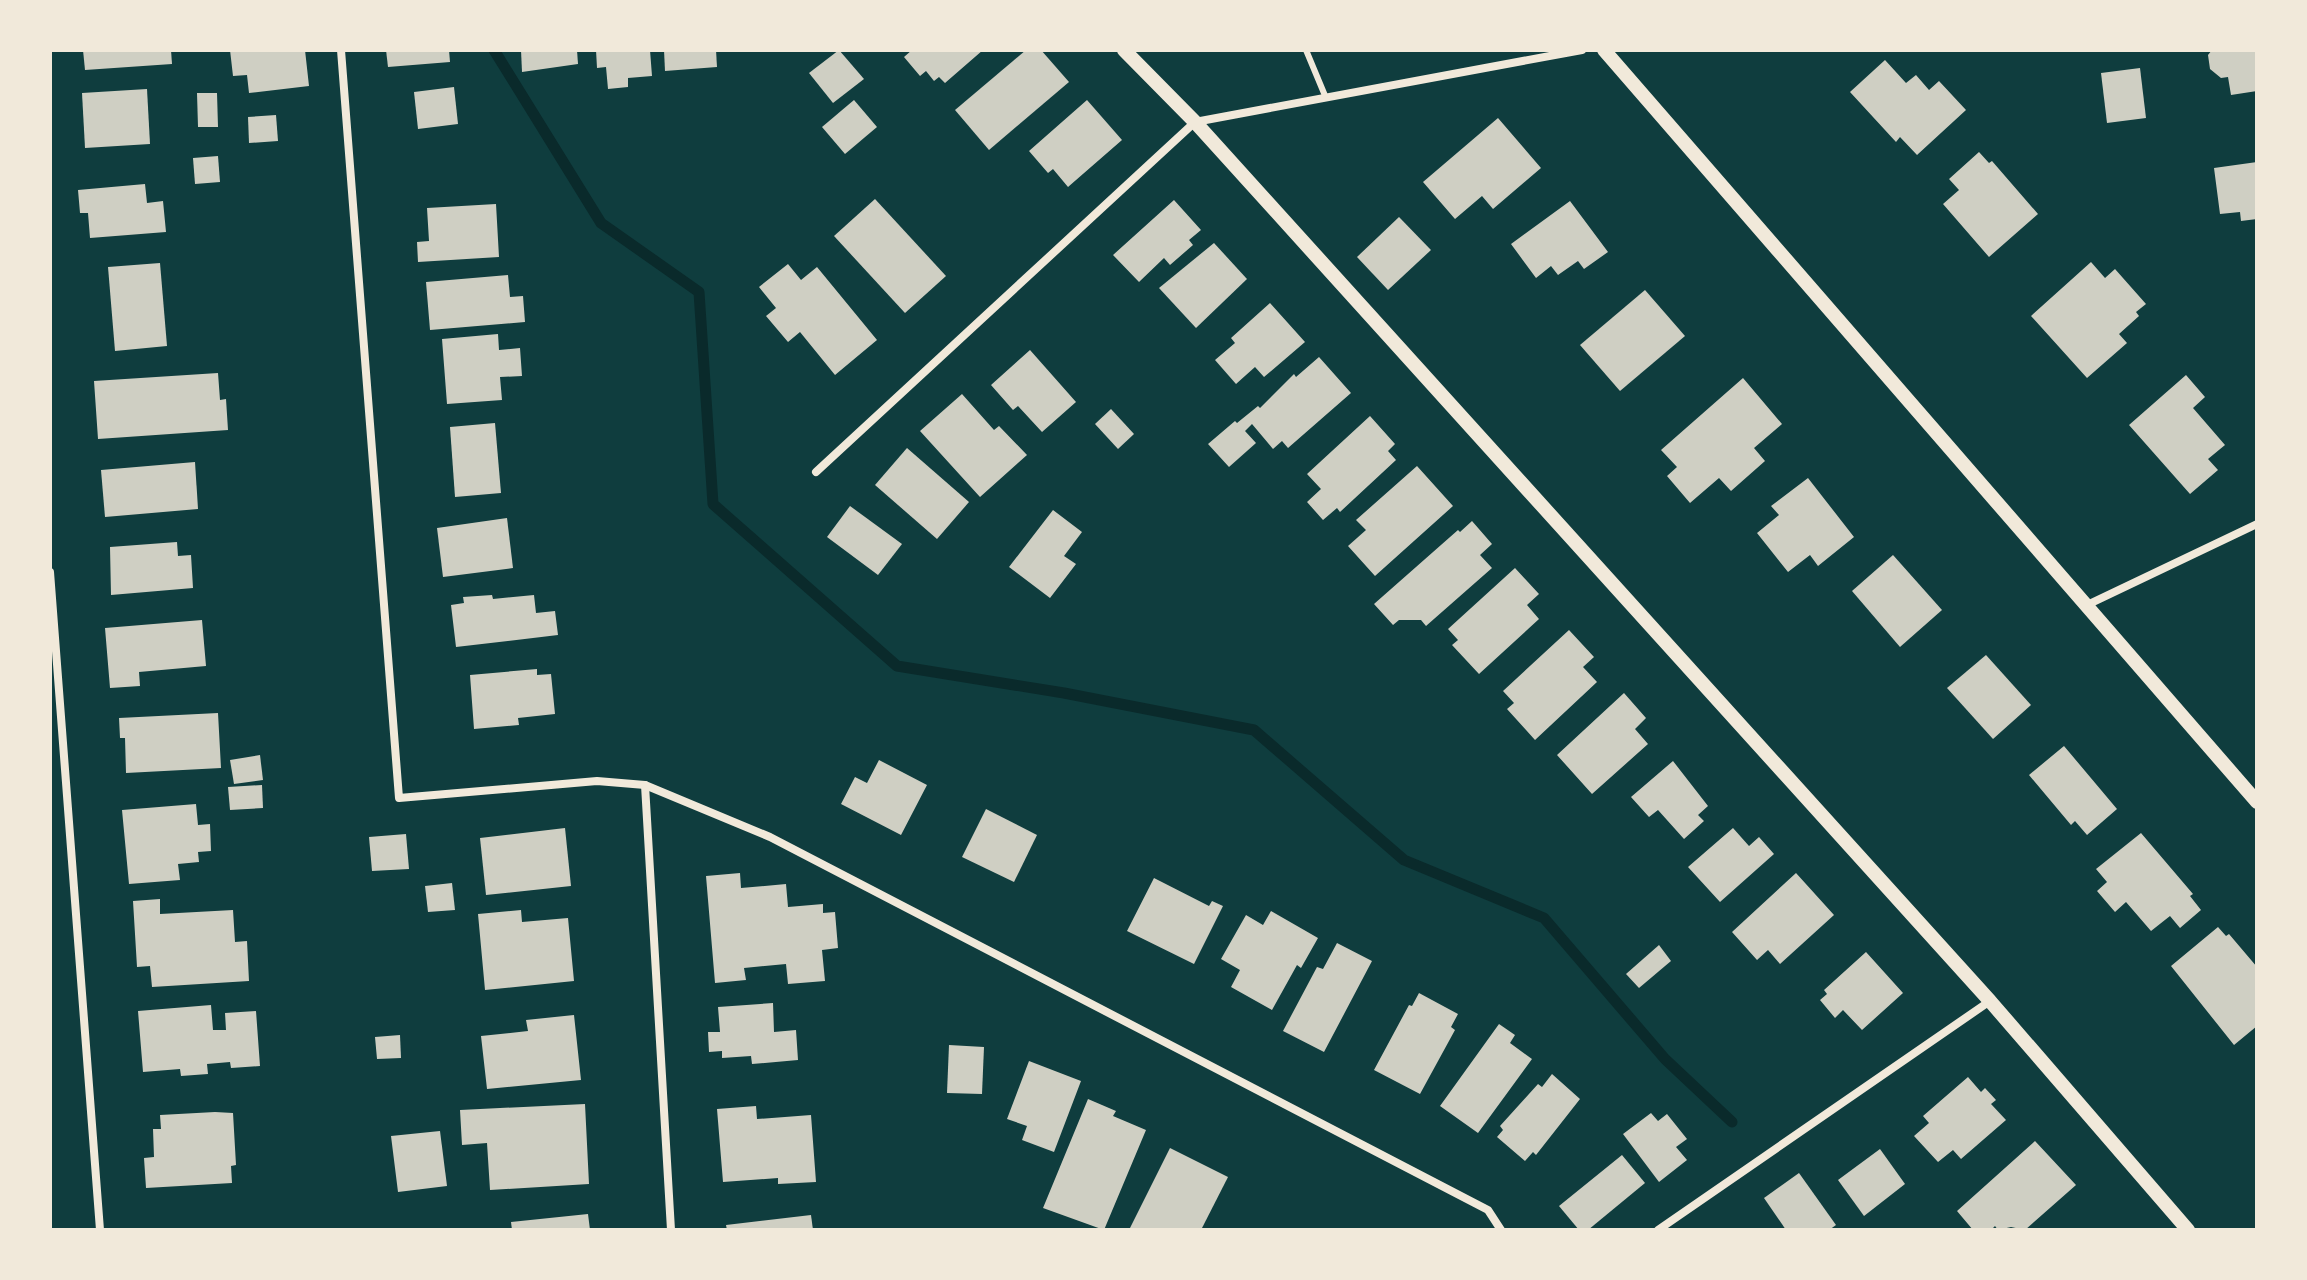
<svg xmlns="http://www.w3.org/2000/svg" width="2307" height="1280" font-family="Overpass,sans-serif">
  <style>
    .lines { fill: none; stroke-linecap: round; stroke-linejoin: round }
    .stream { stroke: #0a2a2b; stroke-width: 11 }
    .building { fill: #cfcfc3 }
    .service { stroke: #f1e9da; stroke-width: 6 }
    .minor { stroke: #f1e9da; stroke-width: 8 }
    .tertiary { stroke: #f1e9da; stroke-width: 14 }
  </style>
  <rect width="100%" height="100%" fill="#0f3d3e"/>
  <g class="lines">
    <polyline class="stream" points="494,50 601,223 699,292 713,504 897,666 1064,693 1254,730 1404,860 1544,918 1665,1059 1732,1122"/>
  </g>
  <g class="building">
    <polygon points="83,50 171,50 172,64 85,70"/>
    <polygon points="230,50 305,50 309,86 249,93 247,75 233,76"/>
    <polygon points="386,50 449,50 450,62 388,67"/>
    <polygon points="521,50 577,50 578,64 522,72"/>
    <polygon points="596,50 650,50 652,76 628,78 628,87 608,89 606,67 597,68"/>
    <polygon points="664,50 716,50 717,67 665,71"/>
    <polygon points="839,50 864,79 833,103 809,73"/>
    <polygon points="912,50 983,50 945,83 939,77 934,81 926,71 920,76 904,57"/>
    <polygon points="1026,50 1041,50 1069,82 989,150 955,110"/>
    <polygon points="2212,50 2257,50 2257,91 2231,95 2228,77 2221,78 2210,69 2208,55"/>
    <polygon points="1885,60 1906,83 1916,75 1929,90 1939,81 1966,110 1917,155 1900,137 1896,142 1850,92"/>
    <polygon points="2140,68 2146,118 2107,123 2101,73"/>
    <polygon points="454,87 458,124 418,129 414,92"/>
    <polygon points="147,89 150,144 85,148 82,93"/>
    <polygon points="197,93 217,93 218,127 198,127"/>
    <polygon points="854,100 877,127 845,154 822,127"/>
    <polygon points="1087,100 1122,140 1068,187 1053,169 1048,173 1029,151"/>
    <polygon points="276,115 278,141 249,143 248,117"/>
    <polygon points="1498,118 1541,168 1493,209 1482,196 1455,219 1423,182"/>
    <polygon points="1979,152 1989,163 1992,161 2038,214 1989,257 1943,204 1959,190 1949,179"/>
    <polygon points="218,156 220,182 195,184 193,158"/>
    <polygon points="2257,162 2257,219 2241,221 2240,212 2220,214 2214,168"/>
    <polygon points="145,184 147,203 163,201 166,232 90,238 88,213 80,213 78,190"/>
    <polygon points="875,199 946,276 905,313 834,236"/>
    <polygon points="1174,200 1201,230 1189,240 1193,245 1170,265 1164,258 1139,282 1113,255"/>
    <polygon points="1570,201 1608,252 1584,269 1578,261 1558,275 1551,266 1536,278 1511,244"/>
    <polygon points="496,204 499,257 418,262 417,242 429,241 427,208"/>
    <polygon points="1399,217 1431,250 1388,290 1357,257"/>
    <polygon points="1214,243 1247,279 1196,328 1159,288"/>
    <polygon points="2091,262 2105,278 2115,269 2146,304 2136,312 2139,316 2119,334 2127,343 2087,378 2031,316"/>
    <polygon points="160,263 167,346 115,351 108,267"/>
    <polygon points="788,264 801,280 817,267 877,340 835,375 800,332 788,342 766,316 776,308 759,287"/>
    <polygon points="508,275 510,297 523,296 525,322 430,330 426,282"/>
    <polygon points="1645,290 1685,336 1620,391 1580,345"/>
    <polygon points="1270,303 1305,342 1264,377 1255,367 1236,384 1215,360 1235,343 1231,338"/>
    <polygon points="498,334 499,350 520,348 522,376 500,377 502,400 447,404 442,339"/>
    <polygon points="1030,350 1076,402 1042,432 1018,406 1013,410 991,385"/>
    <polygon points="1319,357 1351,393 1288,448 1282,441 1273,449 1252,424 1245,431 1256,443 1229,467 1208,444 1235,421 1237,423 1258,406 1260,408 1294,374 1296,377"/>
    <polygon points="218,373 220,400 226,399 228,430 98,439 94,381"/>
    <polygon points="2186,375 2205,397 2193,408 2225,445 2208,459 2218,470 2190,494 2129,425"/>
    <polygon points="1743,378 1782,424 1754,448 1765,461 1731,491 1719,478 1690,503 1667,476 1677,467 1661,450"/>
    <polygon points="962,394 994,430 999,426 1027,455 980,497 920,431"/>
    <polygon points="1111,409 1134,434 1118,449 1095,424"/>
    <polygon points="1370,416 1395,444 1388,451 1396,460 1340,512 1337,508 1323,520 1307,502 1321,489 1307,474"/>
    <polygon points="495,423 501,493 455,497 450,427"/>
    <polygon points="907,448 969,502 937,539 875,485"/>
    <polygon points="195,462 198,509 105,517 101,470"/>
    <polygon points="1417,466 1453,506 1375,576 1348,546 1366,530 1356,520"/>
    <polygon points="1808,478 1854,537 1818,566 1810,555 1788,572 1757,533 1779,515 1771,506"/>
    <polygon points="850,506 902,544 878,575 827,537"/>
    <polygon points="1053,510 1082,532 1064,556 1076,564 1050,598 1009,567"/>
    <polygon points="507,518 513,568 443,577 437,528"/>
    <polygon points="1472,521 1492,544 1480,555 1492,568 1426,626 1421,620 1399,620 1393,625 1374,604 1458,530 1460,532"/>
    <polygon points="177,542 178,556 191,555 193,588 111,595 110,547"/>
    <polygon points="1893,555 1942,610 1900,647 1852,591"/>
    <polygon points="1515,568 1539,594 1527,605 1539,619 1479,674 1452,645 1458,640 1448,629"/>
    <polygon points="492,595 493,599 534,595 536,613 555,611 558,635 456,647 451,605 464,603 463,597"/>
    <polygon points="202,620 206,666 139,672 140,686 110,688 105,628"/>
    <polygon points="1569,630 1594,657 1583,667 1597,682 1535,740 1507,709 1514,703 1503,691"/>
    <polygon points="1986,655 2031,705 1993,739 1947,688"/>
    <polygon points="537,669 537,675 551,674 555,714 518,718 519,725 474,729 470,675"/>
    <polygon points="1624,693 1646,718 1635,729 1648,744 1592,794 1557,755"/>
    <polygon points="218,713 221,768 126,773 125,738 120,738 119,718"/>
    <polygon points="2064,746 2117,809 2087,835 2075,821 2071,825 2029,775"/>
    <polygon points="260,755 263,780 234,784 230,760"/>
    <polygon points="879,760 927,785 901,835 841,804 855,777 867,783"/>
    <polygon points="1673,761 1708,806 1698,815 1704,821 1684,839 1658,810 1649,817 1631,797"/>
    <polygon points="262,785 263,808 230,810 228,787"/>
    <polygon points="196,804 198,825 210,824 211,851 198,852 199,862 178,864 180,880 129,884 122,810"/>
    <polygon points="986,809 1037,835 1014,882 962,857"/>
    <polygon points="565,828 571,886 486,895 480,838"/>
    <polygon points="1733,828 1749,846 1759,837 1774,854 1720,902 1688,867"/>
    <polygon points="2141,833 2193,894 2190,896 2201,910 2180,928 2170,916 2151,931 2126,902 2115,912 2097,891 2107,882 2096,869"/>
    <polygon points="406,834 409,869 372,871 369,837"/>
    <polygon points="740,873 741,888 786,884 788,907 823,904 823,913 835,912 838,948 822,950 825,981 788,984 786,964 744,968 746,980 715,983 706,876"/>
    <polygon points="1796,873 1834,915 1780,964 1768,950 1757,960 1732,932"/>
    <polygon points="1154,878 1209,906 1212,901 1223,906 1194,964 1127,931"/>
    <polygon points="452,883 455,910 428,912 425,886"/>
    <polygon points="160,899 160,914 233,910 235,942 247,941 249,981 152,987 150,966 137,967 133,901"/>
    <polygon points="521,910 522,922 568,918 574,981 485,990 478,914"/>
    <polygon points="1271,911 1318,938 1301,968 1297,965 1272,1010 1231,987 1240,970 1221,959 1246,915 1263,925"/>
    <polygon points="2218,927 2226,936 2229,934 2257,967 2257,1026 2234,1045 2171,966"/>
    <polygon points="1337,943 1372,961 1324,1052 1283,1031 1317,967 1323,969"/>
    <polygon points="1659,945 1671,961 1639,988 1626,974"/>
    <polygon points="1866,952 1903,993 1862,1030 1843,1010 1835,1018 1820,1000 1827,994 1824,990"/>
    <polygon points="1419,993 1458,1014 1451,1027 1455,1030 1420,1094 1374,1070 1409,1005 1412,1006"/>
    <polygon points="773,1003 774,1032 796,1030 798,1060 752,1064 751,1056 722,1058 722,1051 709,1052 708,1032 720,1032 718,1007"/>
    <polygon points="211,1005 213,1030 226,1030 225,1013 256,1011 260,1066 231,1068 230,1062 207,1064 208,1074 181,1076 180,1069 143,1072 138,1011"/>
    <polygon points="574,1015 581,1080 487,1089 481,1036 528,1031 526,1020"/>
    <polygon points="1499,1024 1515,1035 1510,1043 1532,1059 1478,1133 1440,1106"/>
    <polygon points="400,1035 401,1058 377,1059 375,1037"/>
    <polygon points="949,1045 984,1047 982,1094 947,1093"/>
    <polygon points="1029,1061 1081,1081 1054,1152 1022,1140 1027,1126 1007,1119"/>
    <polygon points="1552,1074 1580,1099 1536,1155 1533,1152 1525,1161 1497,1137 1503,1130 1500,1126 1538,1084 1542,1087"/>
    <polygon points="1968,1077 1981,1092 1985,1088 1996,1100 1991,1104 2006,1120 1961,1159 1953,1150 1938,1162 1914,1136 1929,1123 1923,1116"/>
    <polygon points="1088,1099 1116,1111 1113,1116 1146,1130 1104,1230 1043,1208"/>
    <polygon points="585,1104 589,1184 490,1190 487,1143 462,1145 460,1110"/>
    <polygon points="756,1106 757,1119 811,1115 816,1182 778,1184 778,1178 723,1182 717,1109"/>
    <polygon points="215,1112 233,1113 236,1165 231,1166 232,1183 146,1188 144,1158 154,1157 153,1129 161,1129 160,1115"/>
    <polygon points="1651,1113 1658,1121 1667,1114 1687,1139 1676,1147 1687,1160 1659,1182 1623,1134"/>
    <polygon points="440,1131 447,1186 398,1192 391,1136"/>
    <polygon points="2035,1141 2076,1185 2025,1230 2011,1227 1998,1230 1995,1226 1991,1230 1973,1230 1957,1211"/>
    <polygon points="1170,1148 1228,1177 1201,1230 1129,1230"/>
    <polygon points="1880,1149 1905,1184 1864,1216 1838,1180"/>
    <polygon points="1622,1155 1645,1183 1588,1230 1579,1230 1559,1206"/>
    <polygon points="1799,1173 1836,1225 1829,1230 1786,1230 1764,1198"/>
    <polygon points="588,1214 590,1230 512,1230 511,1222"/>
    <polygon points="811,1215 813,1230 727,1230 726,1225"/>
  </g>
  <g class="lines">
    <polyline class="service" points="1306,50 1326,98"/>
    <g class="minor">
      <polyline points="341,50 399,798 597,781 645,785 770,837 1488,1210 1501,1230"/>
      <polyline points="816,472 1195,122 1582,50"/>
      <polyline points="50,572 100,1230"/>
      <polyline points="2087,605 2257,524"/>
      <polyline points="645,785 671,1230"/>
      <polyline points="1658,1230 1990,1001"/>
    </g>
    <g class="tertiary">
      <polyline points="1124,50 1195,122 1990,1001 2188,1230"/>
      <polyline points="1604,50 2257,802"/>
    </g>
  </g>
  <rect width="2307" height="1280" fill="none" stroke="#f1e9da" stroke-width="104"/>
</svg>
